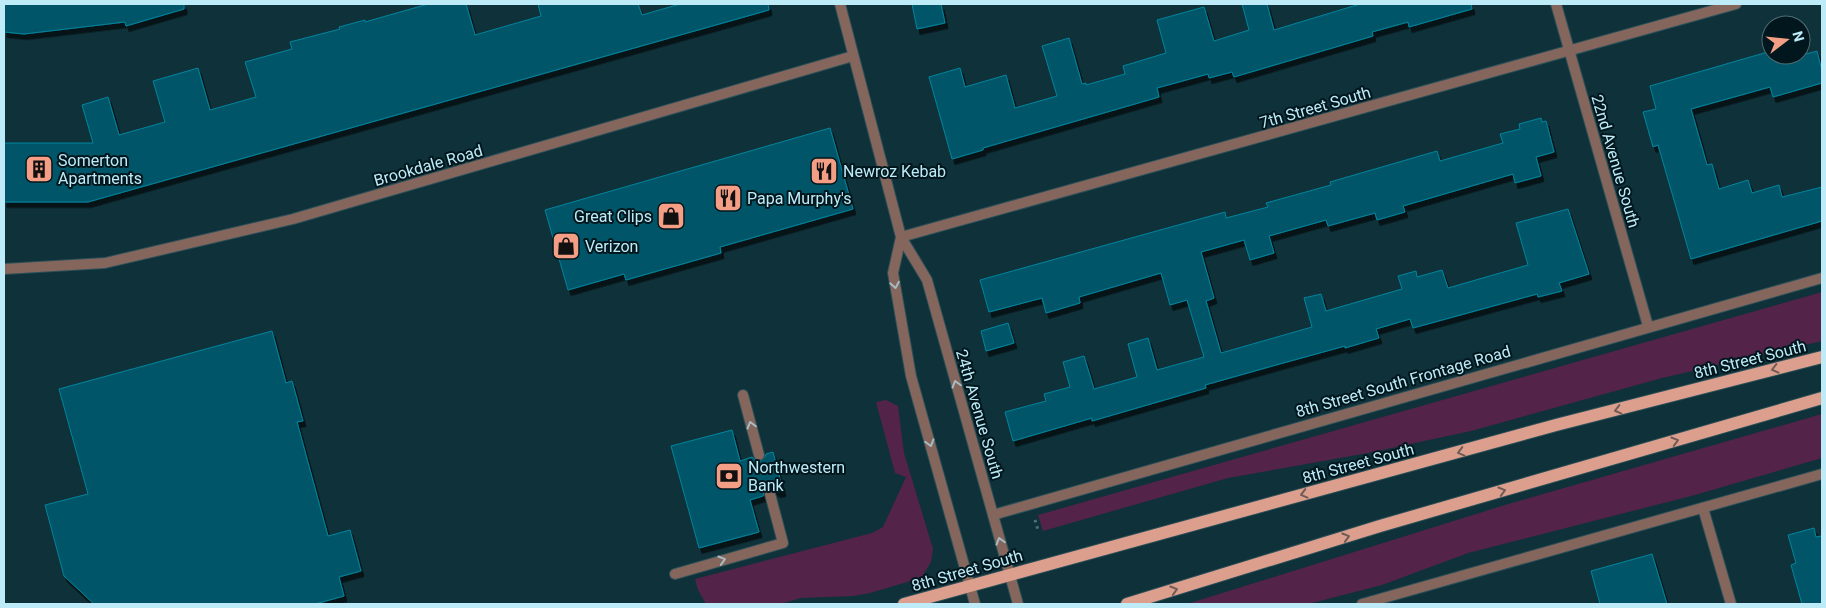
<svg xmlns="http://www.w3.org/2000/svg" width="1826" height="608" font-family="Roboto,sans-serif">
  <style>
    .green { fill: #542349 }
    .building { fill: #035768; stroke: #00859e; filter: url(#shadow) }
    .lines { fill: none; stroke-linecap: round; stroke-linejoin: round }
    .service-casing { stroke: #2b4f58; stroke-width: 12 }
    .minor-casing { stroke: #2b4f58; stroke-width: 12 }
    .tertiary-casing { stroke: #2b4f58; stroke-width: 12 }
    .primary-casing { stroke: #2b4f58; stroke-width: 14 }
    .path { stroke: #4d737d; stroke-width: 3; stroke-dasharray: 2.5 4; stroke-linecap: butt }
    .service { stroke: #84665d; stroke-width: 10 }
    .minor { stroke: #84665d; stroke-width: 10 }
    .tertiary { stroke: #84665d; stroke-width: 10 }
    .primary { stroke: #dd9f8d; stroke-width: 12 }
    .oneway { stroke: #a9bcc2 }
    .oneway2 { stroke: #705b55 }
    .labels { text-anchor: middle; stroke-width: 4; stroke-linejoin: round; paint-order: stroke }
    .street-label { font-size: 16px; fill: #bdebf8; stroke: #02171d }
    .poi-label { font-size: 16px; fill: #bdebf8; stroke: #02171d; text-anchor: start }
  </style>
  <defs>
    <filter id="shadow"><feDropShadow dx="3" dy="5.5" stdDeviation="0" flood-color="#0009"/></filter>
  </defs>
  <rect width="100%" height="100%" fill="#0f3139"/>
  <g class="green">
    <polygon points="1822,292 1822,341 1662,378 1471,431 1368,453 1228,478 1043,531 1038,515"/>
    <polygon points="886,400 898,406 904,453 933,549 931,562 921,578 870,593 854,596 801,598 780,604 706,604 698,590 695,579 872,533 883,527 906,477 895,473 876,402"/>
    <polygon points="1822,414 1822,458 1695,495 1468,553 1382,585 1308,604 1187,604 1505,505"/>
  </g>
  <g class="building">
    <polygon points="4,4 184,4 184,9 126,26 125,22 24,34 4,32"/>
    <polygon points="428,4 466,4 475,35 541,16 538,4 638,4 642,15 680,4 768,4 769,10 88,202 4,202 4,143 93,143 82,105 108,97 119,135 165,122 153,81 198,68 210,110 256,97 245,62 292,49 290,42 340,29 339,27 365,20 365,22"/>
    <polygon points="912,4 941,4 945,23 917,29"/>
    <polygon points="1242,4 1267,4 1274,30 1360,4 1471,4 1472,9 1409,27 1408,22 1372,32 1373,36 1234,77 1232,72 1209,78 1208,74 1157,88 1159,97 983,148 983,150 952,159 929,77 960,68 965,87 1006,75 1015,108 1057,96 1042,46 1069,38 1082,84 1086,83 1086,85 1125,74 1123,66 1166,53 1157,20 1204,7 1214,41 1249,30"/>
    <polygon points="1771,51 1771,55 1802,55 1817,51 1822,71 1822,83 1773,97 1770,87 1691,109 1707,165 1712,164 1719,189 1748,180 1752,193 1779,185 1782,197 1822,187 1822,221 1691,259 1658,145 1653,147 1643,112 1656,109 1650,86"/>
    <polygon points="1541,118 1542,122 1546,121 1554,152 1536,157 1541,176 1515,183 1513,174 1403,206 1405,212 1377,220 1375,213 1328,226 1326,220 1269,236 1274,253 1250,260 1244,240 1201,252 1214,298 1206,301 1221,353 1312,327 1304,298 1321,294 1326,311 1402,289 1398,276 1416,271 1417,277 1442,270 1448,288 1528,265 1516,223 1568,209 1589,274 1559,283 1562,291 1538,297 1537,294 1413,328 1410,319 1376,329 1379,338 1345,348 1345,346 1276,365 1205,385 1206,388 1092,421 1092,418 1013,441 1005,412 1046,401 1044,394 1070,387 1063,362 1084,356 1094,389 1137,377 1128,344 1148,338 1157,370 1204,357 1187,300 1170,305 1161,273 1079,297 1080,303 1046,313 1042,298 989,312 980,280 1225,212 1226,218 1268,207 1266,203 1331,185 1330,182 1437,151 1440,161 1503,143 1500,134 1520,129 1519,124"/>
    <polygon points="830,128 853,209 720,247 721,253 626,280 624,274 568,290 545,210"/>
    <polygon points="1008,323 1014,343 986,351 981,331"/>
    <polygon points="272,331 286,383 292,381 303,421 297,422 328,536 350,530 361,571 339,577 344,596 315,604 94,604 64,576 45,505 88,494 59,389"/>
    <polygon points="732,430 740,461 752,457 757,461 761,461 765,457 766,454 773,452 783,491 777,492 772,488 768,488 764,492 763,496 750,500 759,532 699,548 671,446"/>
    <polygon points="1814,528 1816,537 1822,536 1822,604 1802,604 1791,565 1796,563 1788,535"/>
    <polygon points="1652,554 1667,604 1600,604 1591,571"/>
  </g>
  <g class="lines">
    <g class="service-casing">
      <g id="service">
        <polyline points="743,395 759,455"/>
        <polyline points="675,574 783,543 770,494"/>
      </g>
    </g>
    <g class="minor-casing">
      <g id="minor">
        <polyline points="1556,4 1648,326"/>
        <polyline points="901,237 1736,4"/>
        <polyline points="4,269 105,263 293,219 853,56"/>
        <polyline points="1703,508 1731,604"/>
        <polyline points="993,515 1822,278"/>
        <polyline points="1362,604 1822,474"/>
      </g>
    </g>
    <g class="tertiary-casing">
      <g id="tertiary">
        <polyline points="840,4 901,237 927,280 1018,604"/>
        <polyline points="901,237 893,273 911,376 975,604"/>
      </g>
    </g>
    <g class="primary-casing">
      <g id="primary">
        <polyline points="904,604 1556,425 1822,357"/>
        <polyline points="1127,604 1380,526 1822,398"/>
      </g>
    </g>
    <polyline class="path" points="1035,520 1038,530"/>
    <use href="#service" class="service"/>
    <use href="#minor" class="minor"/>
    <use href="#tertiary" class="tertiary"/>
    <use href="#primary" class="primary"/>
  </g>
  <defs><path id="oneway-chevron" d="M-2-3.5L2.5 0L-2 3.5" fill="none" stroke-width="1.6" stroke-linecap="round" stroke-linejoin="round" transform="scale(1.25)"/></defs>
  <g class="oneway">
    <use href="#oneway-chevron" transform="translate(895 285) rotate(80)"/>
    <use href="#oneway-chevron" transform="translate(956 384) rotate(-106)"/>
    <use href="#oneway-chevron" transform="translate(751 425) rotate(-105)"/>
    <use href="#oneway-chevron" transform="translate(930 443) rotate(74)"/>
    <use href="#oneway-chevron" transform="translate(1000 541) rotate(-106)"/>
    <use href="#oneway-chevron" transform="translate(722 560) rotate(-16)"/>
  </g>
  <g class="oneway2">
    <use href="#oneway-chevron" transform="translate(1775 369) rotate(166)"/>
    <use href="#oneway-chevron" transform="translate(1618 410) rotate(166)"/>
    <use href="#oneway-chevron" transform="translate(1675 441) rotate(-16)"/>
    <use href="#oneway-chevron" transform="translate(1461 452) rotate(165)"/>
    <use href="#oneway-chevron" transform="translate(1502 491) rotate(-16)"/>
    <use href="#oneway-chevron" transform="translate(1304 494) rotate(165)"/>
    <use href="#oneway-chevron" transform="translate(1346 537) rotate(-17)"/>
    <use href="#oneway-chevron" transform="translate(1174 590) rotate(-17)"/>
  </g>
  <defs>
    <g id="building-square" transform="scale(1.4375)"><rect x="-9" y="-9" width="18" height="18" rx="4" fill="#f49e86" stroke="#02171d"/><path d="M-4-6H4V6H1V3H-1V6H-4ZM-2.5-4.3h1.7v1.8h-1.7ZM.8-4.3h1.7v1.8H.8ZM-2.5-1h1.7V.8h-1.7ZM.8-1h1.7V.8H.8Z" fill="#111"/></g>
    <g id="restaurant-square" transform="scale(1.4375)"><rect x="-9" y="-9" width="18" height="18" rx="4" fill="#f49e86" stroke="#02171d"/><path d="M-5-6h1v4h1v-4h1v4h1v-4h1v5L-1.5 .5V6h-2V.5L-5-1ZM5-6V6H3V1.5H1.5Q1.5-4 5-6Z" fill="#111"/></g>
    <g id="shop-square" transform="scale(1.4375)"><rect x="-9" y="-9" width="18" height="18" rx="4" fill="#f49e86" stroke="#02171d"/><path d="M-5-2.5h2.3a2.7 3.5 0 0 1 5.4 0H5L5.5 6h-11ZM-1.5-2.5h3a1.5 2.3 0 0 0-3 0Z" fill="#111"/></g>
    <g id="bank-square" transform="scale(1.4375)"><rect x="-9" y="-9" width="18" height="18" rx="4" fill="#f49e86" stroke="#02171d"/><path d="M-6-4H6V4H-6ZM0-2.3a2.3 2.3 0 1 0 0 4.6a2.3 2.3 0 1 0 0-4.6Z" fill="#111"/></g>
  </defs>
  <g fill-rule="evenodd">
    <use href="#building-square" x="39" y="169"/>
    <use href="#restaurant-square" x="824" y="171"/>
    <use href="#restaurant-square" x="728" y="198"/>
    <use href="#shop-square" x="671" y="216"/>
    <use href="#shop-square" x="566" y="246"/>
    <use href="#bank-square" x="729" y="476"/>
  </g>
  <g class="labels">
    <g class="street-label">
      <text transform="translate(1315 107) rotate(-16)" y="6">7th Street South</text>
      <text transform="translate(1616 161) rotate(74)" y="6">22nd Avenue South</text>
      <text transform="translate(428 165) rotate(-16)" y="6">Brookdale Road</text>
      <text transform="translate(1750 359) rotate(-14)" y="6">8th Street South</text>
      <text transform="translate(1403 381) rotate(-16)" y="6">8th Street South Frontage Road</text>
      <text transform="translate(980 414) rotate(74)" y="6">24th Avenue South</text>
      <text transform="translate(1358 463) rotate(-15)" y="6">8th Street South</text>
      <text transform="translate(967 570) rotate(-16)" y="6">8th Street South</text>
    </g>
    <g class="poi-label">
      <text x="58" y="166">Somerton<tspan x="58" dy="18">Apartments</tspan></text>
      <text x="843" y="177">Newroz Kebab</text>
      <text x="747" y="204">Papa Murphy's</text>
      <text x="652" y="222" text-anchor="end">Great Clips</text>
      <text x="585" y="252">Verizon</text>
      <text x="748" y="473">Northwestern<tspan x="748" dy="18">Bank</tspan></text>
    </g>
  </g>
  <rect width="1826" height="608" fill="none" stroke="#bdebf8" stroke-width="10"/>
  <g transform="translate(1786 40) rotate(74)"><circle r="24" fill="#02171d" stroke="#4d6c75"/>
  <path d="M0-4L9 19L0 12L-9 19Z" fill="#f49e86"/>
  <text y="-8" font-size="14" font-weight="bold" text-anchor="middle" fill="#bdebf8">N</text>
  </g>
</svg>
